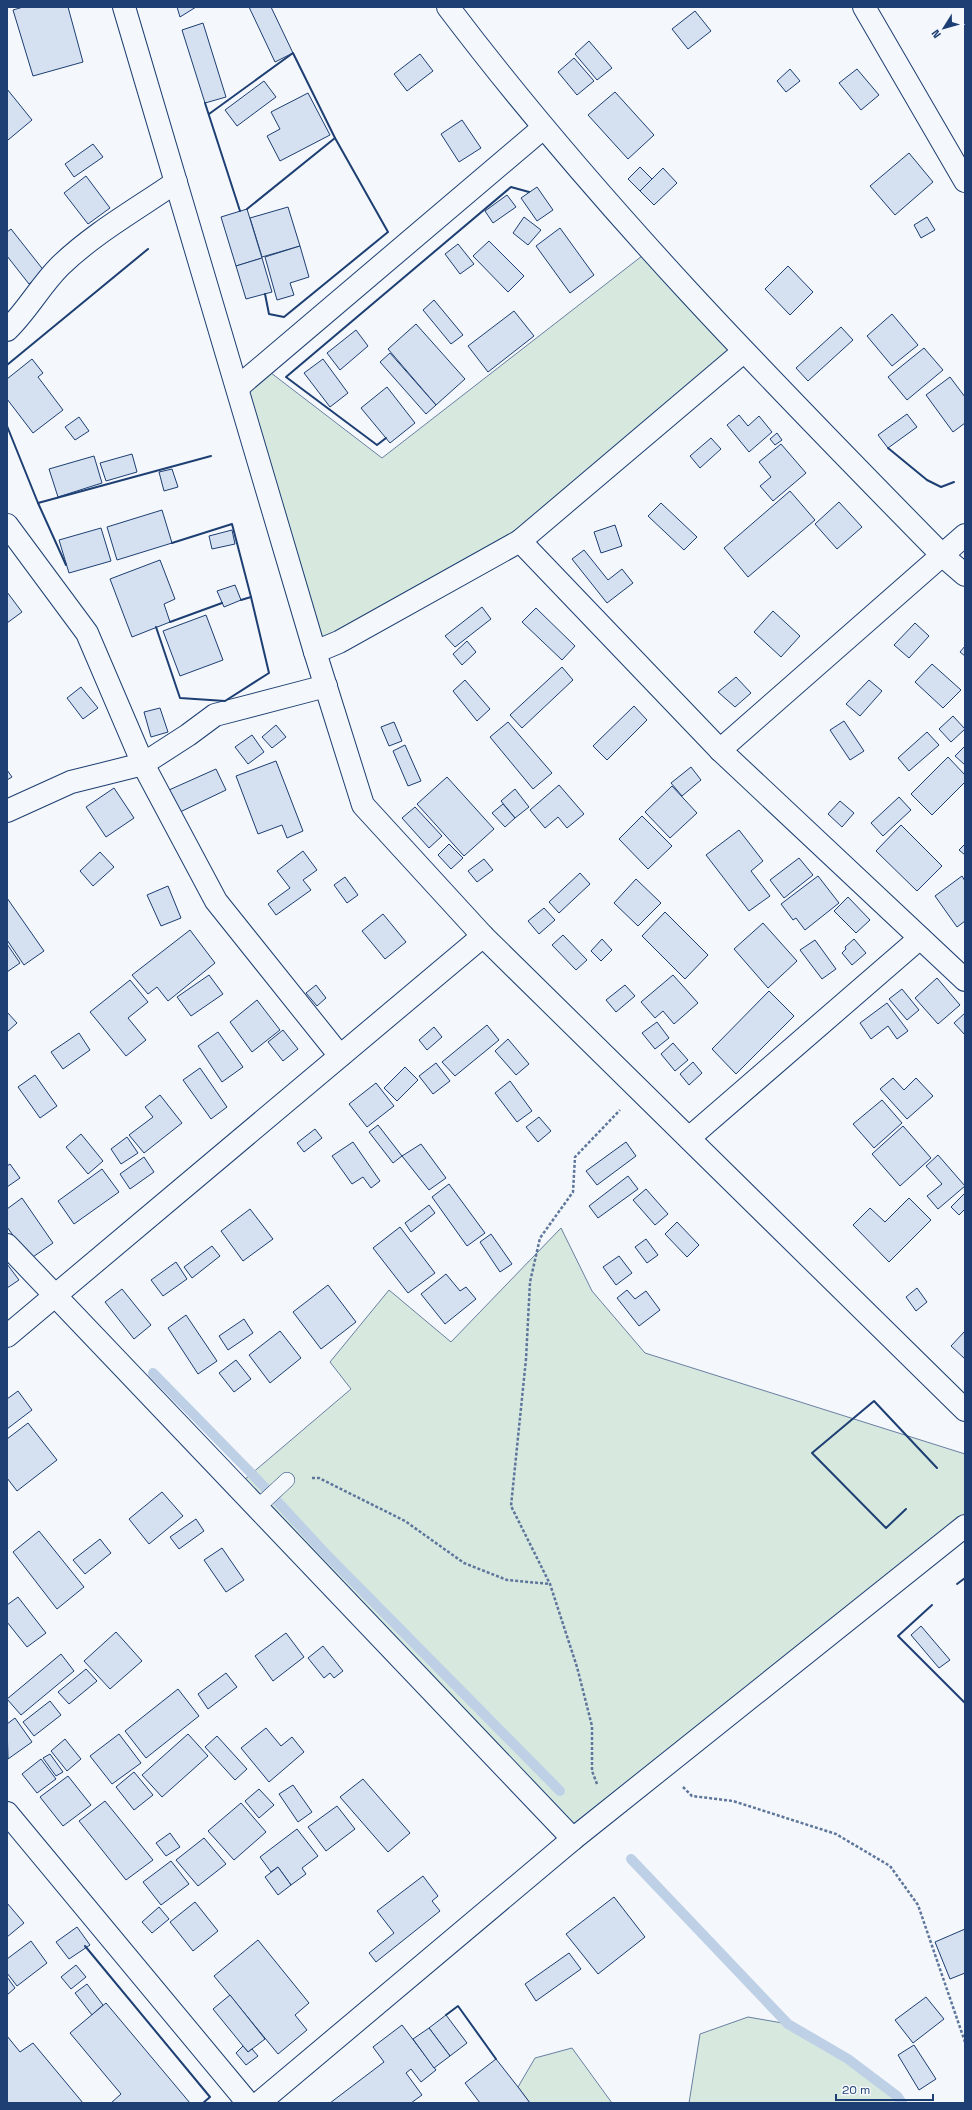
<svg xmlns="http://www.w3.org/2000/svg" width="972" height="2110" font-family="'Space Grotesk',sans-serif">
  <style>
    .green { fill: #d7e8df; stroke: #687fa3 }
    .lines { fill: none; stroke-linecap: round; stroke-linejoin: round }
    .stream { stroke: #bed0e5; stroke-width: 10 }
    .building { fill: #d5e0f0; stroke: #1d3f73 }
    .service-casing { stroke: #1d3f73; stroke-width: 16 }
    .minor-casing { stroke: #1d3f73; stroke-width: 24 }
    .path { stroke: #5e769c; stroke-width: 2.5; stroke-dasharray: 3 2; stroke-linecap: butt }
    .service { stroke: #f4f7fb; stroke-width: 15 }
    .minor { stroke: #f4f7fb; stroke-width: 22 }
    .wall { stroke: #1d3f73; stroke-width: 2 }
  </style>
  <rect width="100%" height="100%" fill="#f4f7fb"/>
  <g class="green">
    <polygon points="651,249 736,359 520,541 315,652 238,387 262,366 382,458"/>
    <polygon points="561,1228 592,1291 645,1353 965,1454 965,1526 573,1839 237,1486 351,1389 330,1362 389,1290 451,1342"/>
    <polygon points="748,2017 788,2024 848,2059 897,2096 902,2103 689,2103 700,2034"/>
    <polygon points="572,2048 612,2103 530,2103 518,2087 535,2058"/>
  </g>
  <g class="lines">
    <g class="stream">
      <polyline points="153,1373 253,1475 324,1552 560,1791"/>
      <polyline points="631,1859 788,2024 848,2059 897,2096 902,2103"/>
    </g>
  </g>
  <g class="building">
    <polygon points="23,7 68,7 83,62 33,76 13,10"/>
    <polygon points="177,7 196,7 180,17"/>
    <polygon points="249,7 271,7 293,53 275,62"/>
    <polygon points="695,11 711,31 688,49 672,29"/>
    <polygon points="203,23 226,97 205,103 182,30"/>
    <polygon points="589,41 612,68 597,80 575,54"/>
    <polygon points="420,54 433,71 407,91 394,74"/>
    <polygon points="574,58 594,81 577,95 558,72"/>
    <polygon points="790,69 800,81 786,92 777,81"/>
    <polygon points="857,69 879,95 861,110 839,83"/>
    <polygon points="264,81 276,97 237,126 225,110"/>
    <polygon points="7,89 32,120 8,140 7,139"/>
    <polygon points="615,92 654,135 628,159 588,115"/>
    <polygon points="308,93 330,135 280,161 267,136 280,129 271,112"/>
    <polygon points="462,120 481,148 459,162 441,134"/>
    <polygon points="93,144 103,157 74,177 65,164"/>
    <polygon points="909,153 933,182 895,215 870,186"/>
    <polygon points="640,167 652,179 640,191 628,179"/>
    <polygon points="663,168 677,183 654,205 640,191"/>
    <polygon points="86,176 110,208 88,224 64,193"/>
    <polygon points="537,187 553,210 537,221 521,198"/>
    <polygon points="507,195 516,207 493,223 485,211"/>
    <polygon points="288,207 300,246 262,257 250,218"/>
    <polygon points="247,209 262,258 236,266 221,217"/>
    <polygon points="524,217 541,230 528,245 513,233"/>
    <polygon points="927,217 935,230 921,238 914,225"/>
    <polygon points="560,228 594,275 570,293 536,246"/>
    <polygon points="11,229 45,272 29,284 7,256 7,232"/>
    <polygon points="489,241 524,276 508,292 473,256"/>
    <polygon points="458,244 474,264 460,274 445,254"/>
    <polygon points="300,246 309,277 290,283 294,295 277,300 265,257"/>
    <polygon points="262,258 272,292 246,299 236,266"/>
    <polygon points="788,266 813,292 790,315 765,289"/>
    <polygon points="434,300 463,335 451,344 423,310"/>
    <polygon points="514,311 534,336 488,372 468,346"/>
    <polygon points="892,314 918,345 892,366 867,336"/>
    <polygon points="416,324 465,379 436,405 388,349"/>
    <polygon points="841,327 853,340 808,381 796,368"/>
    <polygon points="356,330 368,346 340,370 327,353"/>
    <polygon points="924,348 943,370 907,400 888,377"/>
    <polygon points="390,353 436,405 426,414 380,362"/>
    <polygon points="32,359 43,373 38,377 63,410 33,433 7,399 7,379"/>
    <polygon points="323,359 348,393 330,407 304,373"/>
    <polygon points="950,377 965,397 965,423 953,432 926,395"/>
    <polygon points="387,387 415,423 390,443 361,408"/>
    <polygon points="907,414 917,427 888,448 878,435"/>
    <polygon points="739,415 748,426 759,416 772,432 749,452 727,425"/>
    <polygon points="79,417 89,431 75,440 65,427"/>
    <polygon points="777,433 782,440 775,445 770,439"/>
    <polygon points="711,438 721,449 700,468 690,456"/>
    <polygon points="781,444 806,473 773,501 760,486 771,477 759,462"/>
    <polygon points="132,454 137,472 106,481 100,463"/>
    <polygon points="94,456 102,483 58,497 49,469"/>
    <polygon points="172,469 178,487 164,491 159,472"/>
    <polygon points="790,491 815,520 748,577 724,548"/>
    <polygon points="839,502 862,527 837,549 815,524"/>
    <polygon points="661,503 697,537 684,550 648,516"/>
    <polygon points="162,510 172,543 117,560 107,527"/>
    <polygon points="615,525 622,546 601,553 594,532"/>
    <polygon points="101,528 111,561 69,573 59,540"/>
    <polygon points="232,530 235,544 212,549 209,536"/>
    <polygon points="584,550 608,580 622,569 633,583 607,603 572,559"/>
    <polygon points="160,560 175,599 164,604 170,622 132,637 110,579"/>
    <polygon points="235,585 241,600 224,607 217,591"/>
    <polygon points="7,592 22,612 7,623"/>
    <polygon points="482,607 491,619 455,647 445,636"/>
    <polygon points="536,608 575,646 562,660 522,622"/>
    <polygon points="773,611 800,636 781,657 754,632"/>
    <polygon points="206,615 223,660 180,676 163,631"/>
    <polygon points="915,623 929,636 909,658 894,645"/>
    <polygon points="467,641 476,652 462,665 453,654"/>
    <polygon points="965,646 965,656 960,652"/>
    <polygon points="932,664 961,690 943,708 915,682"/>
    <polygon points="562,667 573,680 522,728 510,715"/>
    <polygon points="736,677 751,693 735,707 718,692"/>
    <polygon points="465,680 490,709 477,721 453,691"/>
    <polygon points="869,680 882,691 860,716 846,704"/>
    <polygon points="81,687 98,708 83,719 67,698"/>
    <polygon points="634,706 647,720 607,760 593,746"/>
    <polygon points="160,708 168,732 151,737 144,712"/>
    <polygon points="953,716 965,729 951,742 939,729"/>
    <polygon points="844,721 864,751 850,760 830,730"/>
    <polygon points="394,722 402,741 389,746 381,727"/>
    <polygon points="508,722 552,773 533,789 490,737"/>
    <polygon points="276,725 286,737 272,748 262,737"/>
    <polygon points="927,732 939,745 909,771 898,758"/>
    <polygon points="252,735 264,752 248,764 235,747"/>
    <polygon points="405,745 421,781 408,786 393,751"/>
    <polygon points="965,746 965,765 955,756"/>
    <polygon points="948,757 965,775 965,782 932,815 911,794"/>
    <polygon points="276,761 303,831 287,838 282,825 258,834 236,776"/>
    <polygon points="691,767 701,780 682,796 671,783"/>
    <polygon points="216,769 226,790 180,812 169,790"/>
    <polygon points="7,770 12,777 7,780"/>
    <polygon points="447,777 494,829 464,856 417,804"/>
    <polygon points="559,785 584,814 567,828 558,817 545,828 530,810"/>
    <polygon points="672,786 697,813 670,838 645,812"/>
    <polygon points="114,788 134,818 106,837 86,807"/>
    <polygon points="515,789 529,807 515,818 501,801"/>
    <polygon points="899,797 911,810 883,836 871,823"/>
    <polygon points="840,801 854,813 842,827 828,814"/>
    <polygon points="503,804 515,818 505,827 492,813"/>
    <polygon points="415,807 442,836 429,848 402,818"/>
    <polygon points="642,816 672,846 648,869 619,839"/>
    <polygon points="901,825 942,866 917,891 876,851"/>
    <polygon points="739,830 763,861 751,871 770,896 749,911 706,855"/>
    <polygon points="449,844 463,858 451,869 438,855"/>
    <polygon points="965,844 965,855 959,850"/>
    <polygon points="303,851 317,870 303,880 311,890 276,915 268,904 290,888 277,871"/>
    <polygon points="100,852 114,867 93,886 80,871"/>
    <polygon points="799,858 813,875 784,898 770,880"/>
    <polygon points="484,859 493,870 477,882 468,871"/>
    <polygon points="580,873 590,884 559,913 549,902"/>
    <polygon points="818,876 839,903 805,930 796,918 793,920 781,904"/>
    <polygon points="962,876 965,881 965,921 957,927 935,896"/>
    <polygon points="345,877 358,895 347,903 334,885"/>
    <polygon points="636,879 661,903 638,926 614,903"/>
    <polygon points="168,886 181,918 161,926 147,895"/>
    <polygon points="848,897 870,920 856,933 834,911"/>
    <polygon points="7,898 44,951 24,965 7,940"/>
    <polygon points="544,908 555,920 539,934 528,921"/>
    <polygon points="665,912 708,955 685,979 642,936"/>
    <polygon points="383,914 406,942 385,959 362,931"/>
    <polygon points="763,923 797,961 768,988 734,949"/>
    <polygon points="190,930 215,963 168,1001 157,987 148,994 132,975"/>
    <polygon points="563,935 587,960 576,970 552,945"/>
    <polygon points="602,939 612,950 601,961 591,951"/>
    <polygon points="854,939 866,953 852,965 842,953 846,949 845,947"/>
    <polygon points="815,940 836,969 822,979 800,950"/>
    <polygon points="7,944 20,963 7,972"/>
    <polygon points="209,975 223,994 191,1016 177,997"/>
    <polygon points="673,975 698,1003 674,1024 663,1011 655,1018 641,1002"/>
    <polygon points="937,978 960,1005 938,1024 915,998"/>
    <polygon points="130,980 148,1002 128,1018 146,1040 126,1056 90,1012"/>
    <polygon points="316,985 326,998 317,1006 306,993"/>
    <polygon points="625,985 635,996 616,1012 606,1000"/>
    <polygon points="902,989 919,1010 907,1020 889,999"/>
    <polygon points="769,991 794,1016 736,1074 712,1049"/>
    <polygon points="257,1000 280,1030 252,1052 230,1022"/>
    <polygon points="887,1003 908,1031 897,1039 888,1026 871,1039 860,1023"/>
    <polygon points="7,1012 17,1023 7,1032"/>
    <polygon points="965,1013 965,1035 954,1023"/>
    <polygon points="657,1022 669,1038 655,1049 642,1033"/>
    <polygon points="487,1025 499,1040 455,1076 442,1062"/>
    <polygon points="434,1027 442,1037 427,1050 419,1040"/>
    <polygon points="283,1030 298,1049 283,1061 268,1042"/>
    <polygon points="218,1032 243,1067 222,1082 198,1046"/>
    <polygon points="79,1033 90,1050 63,1069 51,1052"/>
    <polygon points="508,1039 529,1064 516,1075 495,1051"/>
    <polygon points="673,1043 688,1060 675,1071 661,1054"/>
    <polygon points="693,1062 702,1073 689,1085 680,1074"/>
    <polygon points="436,1063 450,1081 433,1094 419,1076"/>
    <polygon points="405,1067 418,1080 397,1101 384,1088"/>
    <polygon points="200,1068 227,1107 211,1119 183,1080"/>
    <polygon points="35,1075 57,1106 40,1118 18,1087"/>
    <polygon points="893,1078 904,1090 916,1078 933,1096 907,1119 880,1089"/>
    <polygon points="510,1081 532,1111 517,1122 495,1093"/>
    <polygon points="376,1083 394,1106 367,1127 349,1104"/>
    <polygon points="160,1095 182,1123 144,1153 129,1135 153,1117 145,1107"/>
    <polygon points="882,1100 902,1123 874,1148 853,1124"/>
    <polygon points="539,1117 551,1131 538,1142 526,1127"/>
    <polygon points="378,1125 402,1156 393,1163 369,1132"/>
    <polygon points="903,1126 931,1158 900,1186 872,1154"/>
    <polygon points="315,1129 322,1138 304,1152 297,1143"/>
    <polygon points="81,1134 103,1161 88,1174 66,1147"/>
    <polygon points="127,1137 138,1153 121,1164 111,1149"/>
    <polygon points="353,1142 380,1181 371,1188 363,1177 352,1184 332,1156"/>
    <polygon points="626,1142 636,1156 597,1185 586,1171"/>
    <polygon points="421,1144 446,1178 429,1190 402,1156"/>
    <polygon points="938,1155 965,1186 938,1209 927,1196 942,1184 926,1166"/>
    <polygon points="144,1157 154,1172 130,1189 120,1174"/>
    <polygon points="10,1164 20,1178 7,1187 7,1166"/>
    <polygon points="102,1169 119,1192 74,1224 58,1201"/>
    <polygon points="628,1176 638,1189 598,1218 589,1206"/>
    <polygon points="449,1184 485,1233 467,1246 432,1197"/>
    <polygon points="646,1189 668,1214 655,1225 633,1200"/>
    <polygon points="965,1193 965,1211 964,1210 959,1215 951,1207"/>
    <polygon points="22,1198 53,1243 30,1259 7,1227 7,1209"/>
    <polygon points="909,1198 931,1220 889,1262 853,1225 870,1208 885,1222"/>
    <polygon points="429,1205 435,1213 411,1232 405,1223"/>
    <polygon points="250,1209 273,1239 243,1261 221,1231"/>
    <polygon points="677,1222 699,1245 687,1257 665,1234"/>
    <polygon points="400,1227 435,1273 408,1293 373,1248"/>
    <polygon points="491,1234 512,1264 500,1272 480,1242"/>
    <polygon points="646,1239 658,1255 647,1263 635,1247"/>
    <polygon points="212,1246 220,1256 192,1278 184,1267"/>
    <polygon points="619,1256 632,1273 616,1285 603,1267"/>
    <polygon points="176,1262 187,1279 163,1296 151,1280"/>
    <polygon points="7,1264 19,1280 7,1288"/>
    <polygon points="446,1274 460,1291 466,1287 476,1299 445,1324 421,1294"/>
    <polygon points="328,1285 356,1322 321,1349 293,1312"/>
    <polygon points="917,1288 927,1302 916,1311 906,1297"/>
    <polygon points="122,1289 151,1325 134,1339 105,1302"/>
    <polygon points="627,1290 635,1299 646,1291 660,1310 639,1326 617,1298"/>
    <polygon points="186,1315 217,1361 198,1374 168,1328"/>
    <polygon points="244,1319 253,1333 228,1350 219,1336"/>
    <polygon points="280,1331 301,1358 270,1383 249,1355"/>
    <polygon points="964,1332 965,1333 965,1359 951,1346"/>
    <polygon points="236,1360 251,1379 234,1392 219,1373"/>
    <polygon points="18,1391 32,1410 7,1429 7,1399"/>
    <polygon points="28,1423 57,1460 17,1491 7,1478 7,1439"/>
    <polygon points="162,1492 183,1516 149,1544 129,1519"/>
    <polygon points="196,1519 204,1531 179,1549 170,1537"/>
    <polygon points="39,1531 84,1587 57,1609 13,1552"/>
    <polygon points="100,1539 111,1553 85,1574 73,1560"/>
    <polygon points="222,1548 244,1580 226,1592 204,1560"/>
    <polygon points="18,1597 46,1633 27,1647 7,1622 7,1605"/>
    <polygon points="921,1626 950,1660 939,1668 911,1635"/>
    <polygon points="116,1632 142,1661 110,1689 84,1661"/>
    <polygon points="286,1633 304,1657 273,1681 255,1656"/>
    <polygon points="323,1646 343,1671 334,1678 330,1673 324,1678 308,1658"/>
    <polygon points="61,1654 74,1671 21,1715 7,1699"/>
    <polygon points="86,1669 97,1681 69,1704 58,1692"/>
    <polygon points="226,1673 237,1687 208,1709 198,1694"/>
    <polygon points="178,1689 199,1716 146,1758 125,1731"/>
    <polygon points="50,1701 61,1715 34,1736 23,1722"/>
    <polygon points="15,1718 32,1742 8,1759 7,1724"/>
    <polygon points="266,1728 281,1746 292,1737 304,1752 269,1782 241,1748"/>
    <polygon points="119,1734 141,1763 112,1784 90,1756"/>
    <polygon points="188,1734 208,1756 162,1797 142,1775"/>
    <polygon points="217,1736 247,1769 235,1780 205,1747"/>
    <polygon points="65,1739 81,1759 67,1771 51,1751"/>
    <polygon points="50,1754 63,1772 56,1776 43,1758"/>
    <polygon points="41,1759 56,1779 37,1793 22,1774"/>
    <polygon points="134,1772 153,1795 134,1810 116,1787"/>
    <polygon points="68,1776 91,1805 63,1826 40,1797"/>
    <polygon points="363,1779 410,1833 388,1852 340,1797"/>
    <polygon points="293,1785 312,1812 298,1822 279,1794"/>
    <polygon points="259,1789 274,1805 259,1818 245,1801"/>
    <polygon points="105,1801 153,1860 126,1880 79,1821"/>
    <polygon points="241,1803 266,1832 234,1860 208,1831"/>
    <polygon points="337,1806 355,1829 326,1851 308,1827"/>
    <polygon points="297,1829 318,1856 302,1868 306,1874 291,1885 278,1867 271,1872 260,1857"/>
    <polygon points="170,1833 180,1847 166,1856 156,1843"/>
    <polygon points="204,1838 226,1864 198,1886 176,1860"/>
    <polygon points="171,1861 189,1884 161,1905 143,1882"/>
    <polygon points="278,1867 291,1885 278,1895 265,1877"/>
    <polygon points="423,1876 438,1896 432,1901 440,1911 376,1962 369,1953 394,1933 377,1911"/>
    <polygon points="614,1897 645,1937 598,1974 566,1934"/>
    <polygon points="195,1902 218,1931 193,1951 170,1922"/>
    <polygon points="7,1903 24,1923 7,1937"/>
    <polygon points="159,1907 169,1919 152,1933 142,1922"/>
    <polygon points="77,1927 90,1945 69,1959 56,1942"/>
    <polygon points="965,1929 965,1973 950,1979 935,1942"/>
    <polygon points="258,1940 309,2003 295,2015 307,2030 278,2054 214,1976"/>
    <polygon points="31,1941 47,1963 17,1986 7,1973 7,1959"/>
    <polygon points="569,1953 581,1969 536,2001 525,1984"/>
    <polygon points="76,1965 86,1977 71,1989 61,1977"/>
    <polygon points="7,1977 15,1988 7,1995"/>
    <polygon points="87,1984 103,2005 92,2015 75,1993"/>
    <polygon points="230,1995 265,2039 248,2052 213,2009"/>
    <polygon points="926,1997 944,2019 913,2043 895,2020"/>
    <polygon points="106,2003 190,2103 111,2103 121,2094 70,2033"/>
    <polygon points="446,2015 467,2043 450,2056 429,2028"/>
    <polygon points="402,2025 436,2070 421,2082 411,2069 406,2073 422,2095 411,2103 330,2103 384,2062 373,2047"/>
    <polygon points="429,2028 450,2056 434,2068 413,2039"/>
    <polygon points="7,2036 20,2052 33,2043 83,2103 7,2103"/>
    <polygon points="914,2045 936,2079 919,2090 898,2055"/>
    <polygon points="243,2046 248,2052 252,2049 258,2056 246,2065 236,2053"/>
    <polygon points="496,2059 518,2087 530,2103 480,2103 465,2083"/>
  </g>
  <g class="lines">
    <g class="service-casing">
      <polyline id="service" points="257,1508 287,1480"/>
    </g>
    <g class="minor-casing">
      <g id="minor">
        <polyline points="124,7 315,652 363,805 483,936 965,1410"/>
        <path d="M 448,7 C 597,204 770,380 943,556 L 965,575"/>
        <polyline points="864,7 965,181"/>
        <path d="M 7,330 C 27,311 40,286 60,266 C 94,233 137,209 176,182"/>
        <polyline points="238,387 543,128"/>
        <polyline points="7,525 87,633 143,764 216,901 340,1056"/>
        <polyline points="520,541 720,750 965,980"/>
        <polyline points="315,652 339,642 520,541 743,352"/>
        <polyline points="720,750 965,535"/>
        <polyline points="7,811 71,782 143,764 188,735 215,715 326,686"/>
        <polyline points="689,1138 920,938"/>
        <polyline points="7,1245 573,1839"/>
        <polyline points="7,1336 483,936"/>
        <polyline points="7,1813 248,2103"/>
        <polyline points="259,2103 573,1839 965,1526"/>
      </g>
    </g>
    <g class="path">
      <polyline points="312,1478 319,1478 405,1521 464,1563 507,1580 550,1584"/>
      <polyline points="597,1784 592,1771 592,1726 577,1667 550,1584 511,1506 526,1359 530,1282 540,1238 573,1192 575,1157 620,1110"/>
      <polyline points="683,1787 692,1796 733,1801 836,1834 890,1866 918,1905 965,2042"/>
    </g>
    <use href="#service" class="service"/>
    <use href="#minor" class="minor"/>
    <g class="wall">
      <polyline points="205,103 240,211"/>
      <polyline points="209,114 293,53 335,138 247,209"/>
      <polyline points="265,294 269,314 284,317 388,232 335,138"/>
      <polyline points="7,365 148,249"/>
      <polyline points="7,426 38,503"/>
      <polyline points="386,438 377,445 286,377 511,187 529,192"/>
      <polyline points="888,448 927,480 941,487 954,482"/>
      <polyline points="172,543 232,524 251,597 241,600"/>
      <polyline points="66,565 38,503 211,456"/>
      <polyline points="170,622 222,603"/>
      <polyline points="156,627 180,698 225,701 269,673 251,597"/>
      <polyline points="906,1509 886,1528 812,1453 874,1401 937,1468"/>
      <polyline points="957,1584 965,1578"/>
      <polyline points="932,1605 898,1636 965,1703"/>
      <polyline points="85,1946 210,2097 203,2103"/>
      <polyline points="446,2015 458,2006 496,2059"/>
    </g>
  </g>
  <rect width="972" height="2110" fill="none" stroke="#1d3f73" stroke-width="16"/>
  <g transform="translate(944 28) rotate(233)" stroke="#f4f7fb" stroke-width="3" paint-order="stroke">
  <path d="M0-3L7 15L0 10L-7 15Z" fill="#1d3f73"/>
  <text y="-6" font-size="11" font-weight="bold" text-anchor="middle" fill="#1d3f73">N</text>
  </g>
  <path d="M836 2094v6h97v-6" fill="none" stroke="#1d3f73" stroke-width="2"/>
  <text x="842" y="2094" font-size="12" fill="#1d3f73" stroke="#f4f7fb" stroke-width="3" paint-order="stroke">20 m</text>
</svg>
